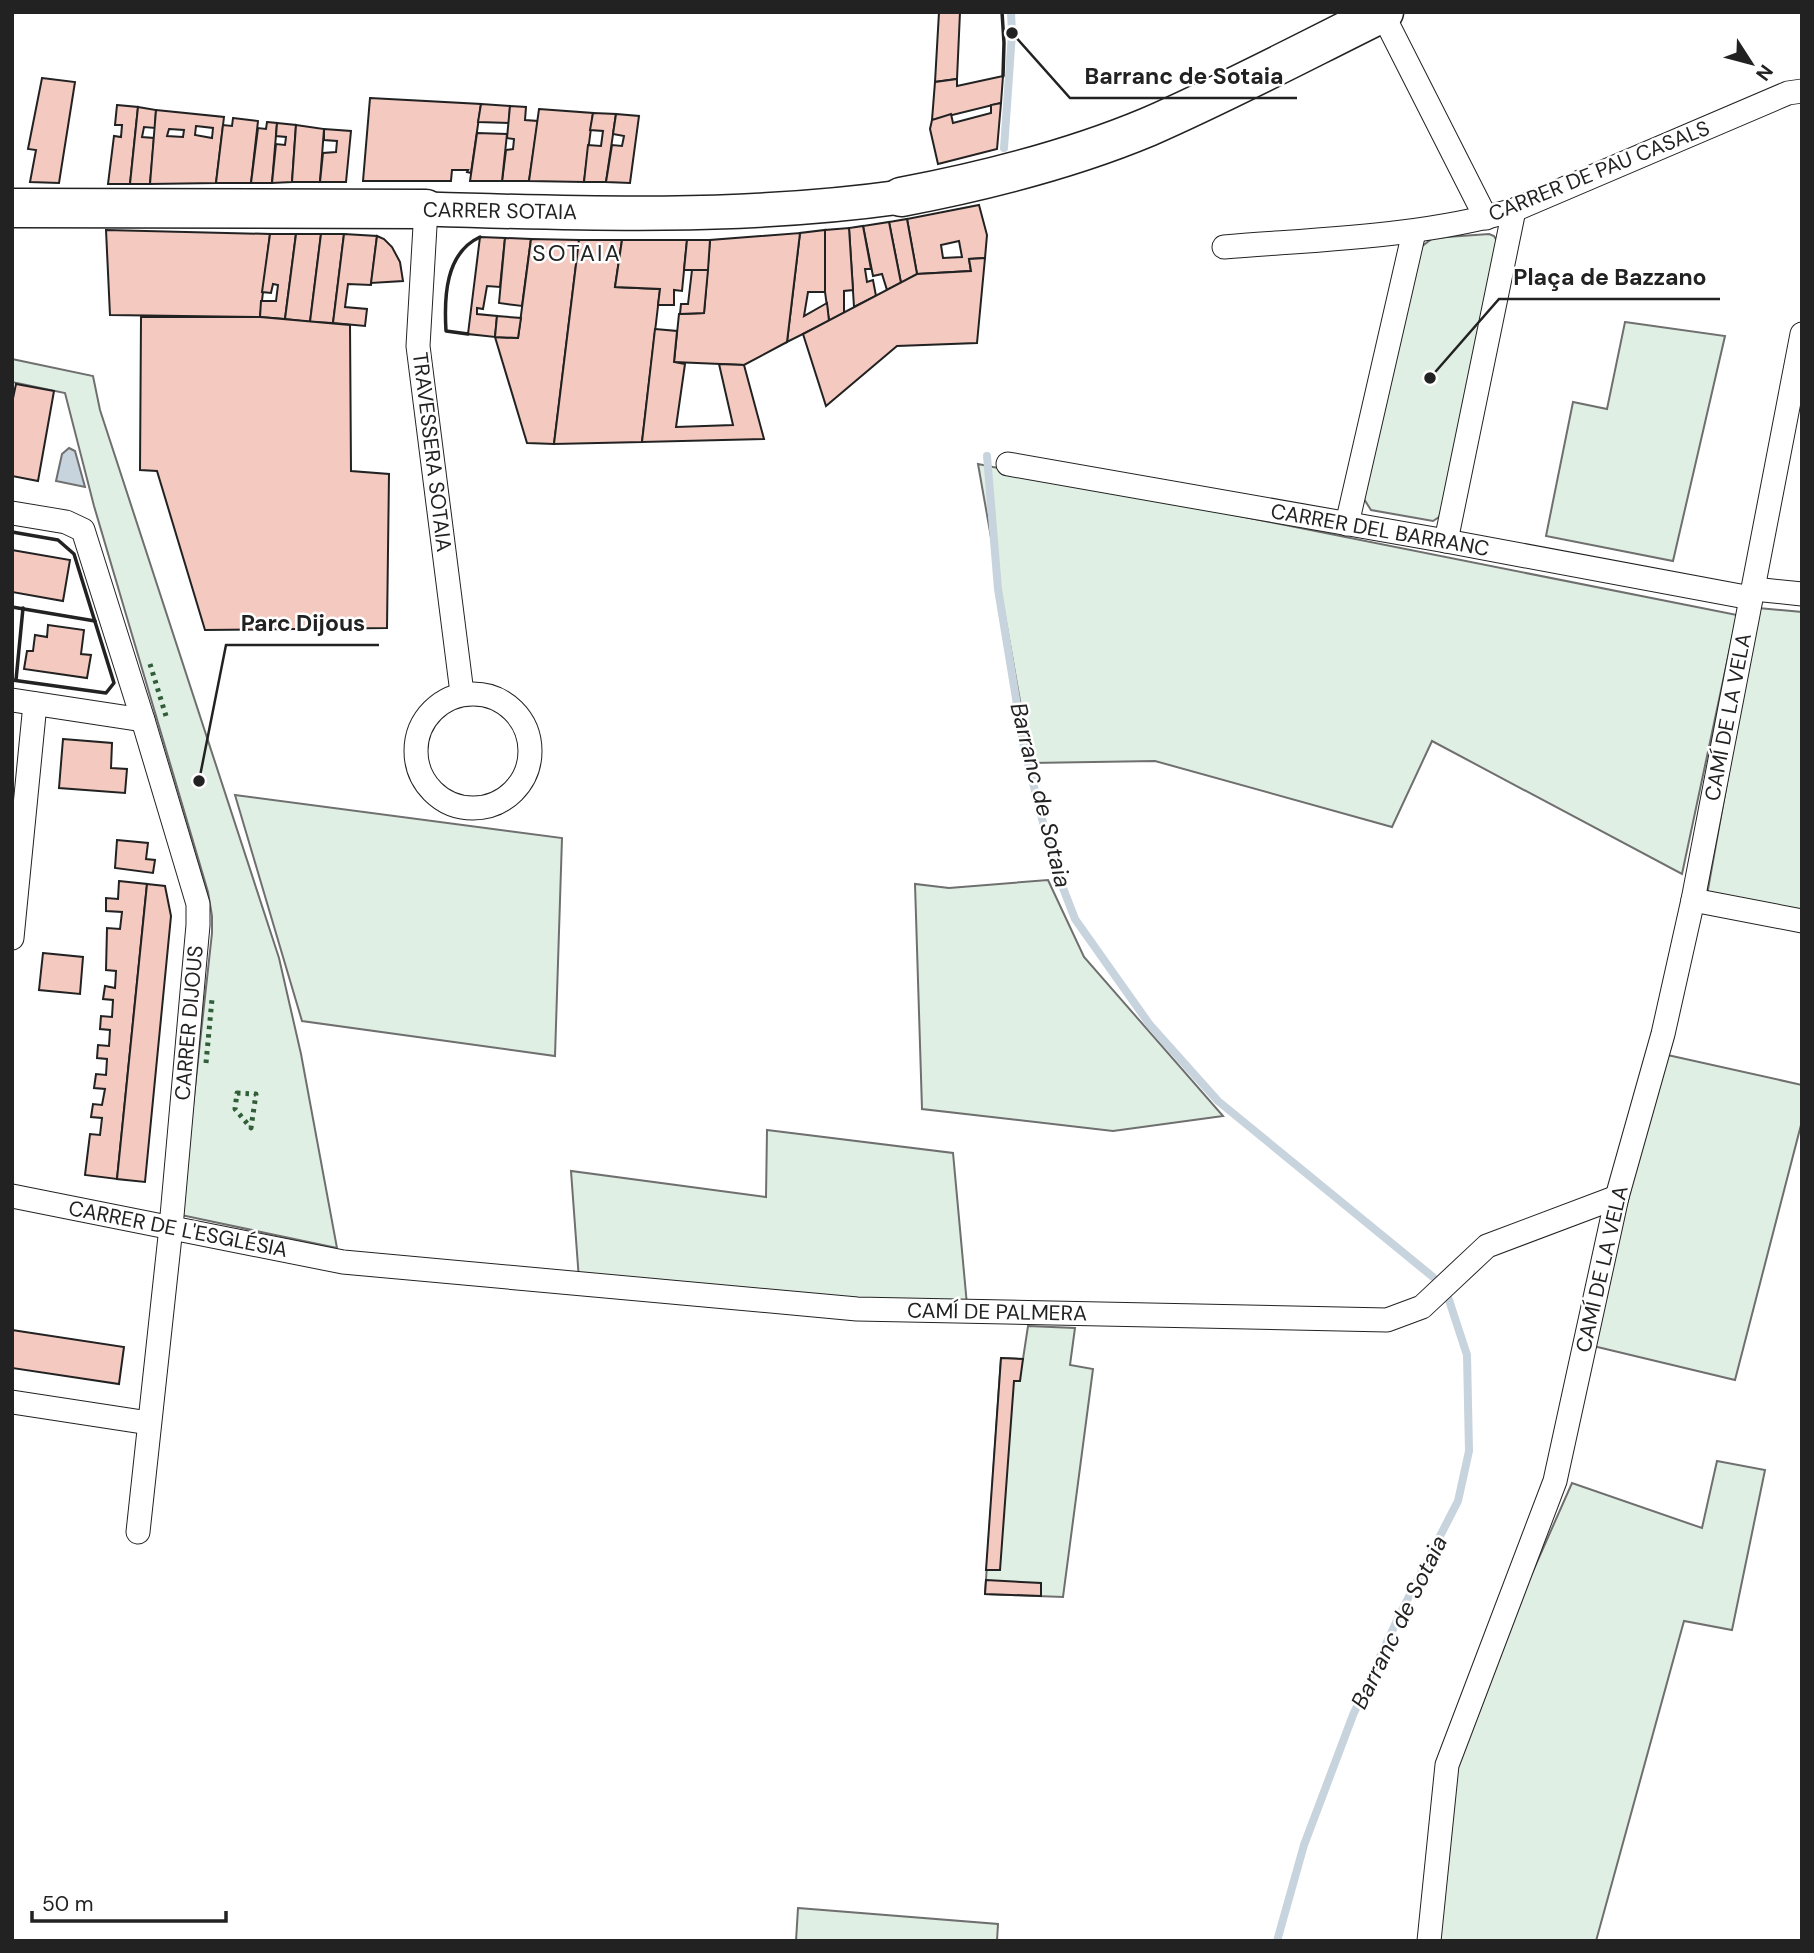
<svg xmlns="http://www.w3.org/2000/svg" width="1814" height="1953" font-family="'DM Sans',sans-serif">
  <style>
    .green { fill: #e0efe3; stroke: #6f6f6f; stroke-width: 2 }
    .water { fill: #c7d3dd; stroke: #6f6f6f; stroke-width: 2 }
    .lines { fill: none; stroke-linecap: round; stroke-linejoin: round }
    .stream { stroke: #c7d3dd; stroke-width: 8 }
    .building { fill: #f3c9c0; stroke: #222; stroke-width: 2; fill-rule: evenodd }
    .street-casing { stroke: #222; stroke-width: 25 }
    .secondary-casing { stroke: #222; stroke-width: 36 }
    .highway-casing { stroke: #222; stroke-width: 41 }
    .street { stroke: #fff; stroke-width: 23 }
    .secondary { stroke: #fff; stroke-width: 33 }
    .highway { stroke: #fff; stroke-width: 38 }
    .hedge { stroke: #2f5e38; stroke-width: 5; stroke-dasharray: 3.5 5; stroke-linecap: butt }
    .wall { stroke: #222; stroke-width: 3.5 }
    .labels { text-anchor: middle; stroke-width: 5; stroke-linejoin: round; paint-order: stroke }
    .street-label { font-size: 21px; fill: #222; stroke: #fff }
    .neighbourhood-label { font-size: 23px; letter-spacing: 2px; fill: #222; stroke: #fff }
    .water-label { font-size: 23px; font-style: italic; fill: #222; stroke: #fff }
    .leader { fill: none; stroke: #222; stroke-width: 2.5 }
    .callout-dot { fill: #222; stroke: #fff; stroke-width: 2.5 }
    .callout-label { font-size: 23px; text-anchor: middle; font-weight: bold; fill: #222; stroke: #fff; stroke-width: 5; stroke-linejoin: round; paint-order: stroke }
  </style>
  <rect width="100%" height="100%" fill="#fff"/>
  <g class="green">
    <polygon points="1489,234 1494,236 1497,241 1442,511 1439,517 1433,521 1371,510 1364,499 1416,257 1421,247 1433,238"/>
    <polygon points="1625,322 1725,336 1673,561 1546,536 1573,402 1607,409"/>
    <polygon points="12,359 93,376 100,410 279,958 301,1054 337,1248 181,1215 212,933 212,916 208,892 94,506 65,393 12,382"/>
    <polygon points="978,464 1737,615 1682,874 1432,741 1392,827 1155,761 1031,763"/>
    <polygon points="1758,608 1802,612 1802,910 1707,895"/>
    <polygon points="235,795 562,838 555,1056 302,1021"/>
    <polygon points="1048,880 1084,957 1223,1116 1113,1131 922,1109 915,884 949,888"/>
    <polygon points="1663,1054 1802,1085 1802,1121 1735,1380 1589,1345"/>
    <polygon points="767,1130 953,1153 967,1305 579,1280 571,1171 766,1197"/>
    <polygon points="1028,1326 1075,1328 1070,1365 1093,1369 1063,1597 985,1594 1001,1358 1023,1359"/>
    <polygon points="1717,1461 1765,1470 1732,1630 1684,1621 1596,1941 1437,1941 1450,1782 1476,1700 1572,1483 1702,1528"/>
    <polygon points="798,1908 998,1924 997,1941 796,1941"/>
  </g>
  <polygon class="water" points="69,448 75,451 85,487 56,481 62,454"/>
  <g class="lines">
    <g class="stream">
      <polyline points="1004,148 1012,33 1011,12"/>
      <polyline points="987,456 998,589 1024,747 1053,862 1075,919 1150,1025 1218,1101 1433,1277"/>
      <polyline points="1277,1941 1304,1845 1353,1715 1400,1614 1458,1501 1469,1451 1467,1355 1448,1297"/>
    </g>
  </g>
  <g class="building">
    <polygon points="939,12 960,12 957,79 935,82"/>
    <polygon points="1003,76 1001,103 932,120 935,82 957,79 957,86"/>
    <polygon points="42,78 75,82 59,183 30,182 36,150 28,149"/>
    <polygon points="370,98 481,104 471,173 467,172 468,170 452,170 451,181 363,181"/>
    <polygon points="1001,103 997,149 938,164 930,129 932,120 951,114 953,123 991,113 991,105"/>
    <polygon points="481,104 510,106 509,123 478,122"/>
    <polygon points="117,105 138,107 130,184 108,184 114,136 121,137 122,125 115,125"/>
    <polygon points="510,106 526,107 525,120 538,121 529,181 502,181 506,150 513,149 514,139 507,138"/>
    <polygon points="138,107 156,110 155,128 144,127 142,137 154,138 150,184 130,184"/>
    <polygon points="539,109 593,113 584,182 529,181"/>
    <path d="M 156,110 L 224,117 L 216,183 L 150,184 ZM 196,126 L 213,128 L 212,138 L 195,135 ZM 169,129 L 184,130 L 183,137 L 167,136 Z"/>
    <polygon points="593,113 616,114 606,182 584,182 588,145 601,146 603,131 590,130"/>
    <polygon points="616,114 639,116 630,183 606,182 612,145 622,146 624,136 613,134"/>
    <polygon points="233,118 258,121 251,183 216,183 223,125 232,126"/>
    <polygon points="267,122 277,123 272,183 251,183 258,128 266,129"/>
    <polygon points="277,123 296,125 292,182 272,183 276,144 285,145 286,137 276,136"/>
    <polygon points="296,125 324,129 320,182 292,182"/>
    <polygon points="324,129 351,131 346,182 320,182 323,153 336,152 337,141 324,140"/>
    <polygon points="477,133 507,134 502,181 470,181"/>
    <path d="M 979,205 L 987,235 L 985,258 L 969,259 L 971,271 L 917,274 L 907,219 ZM 959,241 L 962,257 L 943,258 L 941,245 Z"/>
    <polygon points="907,219 917,274 901,283 889,222"/>
    <polygon points="889,222 901,283 887,290 882,274 873,276 863,226"/>
    <polygon points="863,226 871,269 865,269 867,282 873,280 876,296 854,307 849,228"/>
    <polygon points="849,228 853,290 844,291 844,313 829,321 825,292 825,230"/>
    <polygon points="106,230 270,234 260,317 110,315"/>
    <polygon points="825,230 825,292 808,292 804,316 827,303 829,321 787,342 800,233"/>
    <polygon points="800,233 787,342 744,365 674,362 679,314 704,313 710,240"/>
    <polygon points="270,234 296,234 285,319 260,317 261,301 276,301 278,285 273,284 271,293 262,292"/>
    <polygon points="296,234 321,234 310,322 285,319"/>
    <polygon points="321,234 344,234 333,323 310,322"/>
    <polygon points="344,234 377,236 371,285 348,284 345,307 367,309 365,326 333,323"/>
    <polygon points="377,236 384,239 392,247 400,262 403,281 371,283"/>
    <polygon points="480,237 505,238 500,287 487,286 483,309 477,308 477,314 497,316 495,337 468,334"/>
    <polygon points="505,238 531,239 522,306 499,303"/>
    <polygon points="531,239 579,240 554,444 527,443 495,337 518,338"/>
    <polygon points="579,240 622,240 615,287 660,289 642,442 554,444"/>
    <polygon points="622,240 687,240 682,291 674,290 674,305 658,305 660,289 615,287"/>
    <polygon points="687,240 710,240 708,270 684,270"/>
    <polygon points="985,258 977,343 897,346 826,406 803,334 917,274 971,271 969,259"/>
    <polygon points="692,270 708,270 704,313 680,314 681,304 688,304"/>
    <polygon points="497,316 521,318 518,338 495,337"/>
    <polygon points="141,317 260,317 350,325 351,471 389,474 387,628 205,630 157,471 140,470"/>
    <polygon points="655,329 677,331 674,362 685,364 676,427 733,425 719,364 744,365 764,439 642,442"/>
    <polygon points="16,384 54,391 38,481 12,476 12,403"/>
    <polygon points="12,550 70,560 63,601 12,592"/>
    <polygon points="48,625 84,630 81,654 91,655 87,678 24,669 27,651 33,651 35,635 47,637"/>
    <polygon points="63,739 112,743 111,768 127,769 125,793 59,788"/>
    <polygon points="117,840 148,843 146,859 155,860 153,873 115,868"/>
    <polygon points="119,881 147,884 117,1179 85,1175 90,1134 100,1135 102,1118 91,1117 93,1104 102,1105 105,1089 94,1088 96,1074 106,1075 107,1059 97,1058 98,1045 109,1046 110,1030 100,1029 101,1016 112,1017 113,1000 103,999 105,986 115,988 116,971 106,970 107,928 120,929 122,912 106,911 106,898 118,899"/>
    <polygon points="147,884 165,886 171,916 145,1182 117,1179"/>
    <polygon points="43,953 83,957 80,994 39,990"/>
    <polygon points="12,1330 124,1347 119,1384 12,1368"/>
    <polygon points="1001,1358 1023,1359 1020,1381 1014,1381 1000,1570 986,1570"/>
    <polygon points="986,1580 1041,1583 1041,1596 985,1594"/>
  </g>
  <g class="lines">
    <g class="street-casing">
      <g id="street">
        <polyline points="1382,13 1486,218"/>
        <polyline points="426,209 418,346 462,693"/>
        <path d="M 1224,247 C 1321,239 1420,237 1514,210 L 1788,93 L 1802,91"/>
        <polyline points="1008,464 1446,541 1751,598"/>
        <polyline points="12,513 66,522 83,530 143,720 198,904 198,925 171,1227 138,1532"/>
        <polyline points="1347,524 1414,232"/>
        <polyline points="1446,541 1514,210"/>
        <polyline points="1754,589 1802,594"/>
        <circle cx="473" cy="751" r="57"/>
        <polyline points="12,700 143,720"/>
        <polyline points="1693,900 1802,921"/>
        <polyline points="12,938 35,704"/>
        <polyline points="12,1196 343,1262 857,1309 1387,1320 1422,1307 1487,1246 1617,1197"/>
        <polyline points="12,1402 149,1423"/>
        <polyline points="1429,1941 1447,1765 1555,1481 1617,1197 1663,1034 1693,900 1802,334"/>
      </g>
    </g>
    <g class="secondary-casing">
      <path id="secondary" d="M 426,209 C 584,214 744,219 901,197"/>
    </g>
    <g class="highway-casing">
      <g id="highway">
        <path d="M 901,197 C 985,181 1069,160 1148,127 C 1228,92 1305,51 1384,12"/>
        <polyline points="12,208 426,209"/>
      </g>
    </g>
    <use href="#street" class="street"/>
    <use href="#secondary" class="secondary"/>
    <use href="#highway" class="highway"/>
    <g class="hedge">
      <polyline points="150,664 166,716"/>
      <polyline points="206,1063 212,999"/>
      <polygon points="237,1093 256,1094 251,1128 235,1109"/>
    </g>
    <g class="wall">
      <polyline points="1002,12 1004,43 1003,76"/>
      <path d="M 468,334 L 446,331 C 444,298 445,253 480,237"/>
      <polyline points="12,532 58,540 74,554 114,683 106,693 12,680"/>
      <polyline points="12,607 95,621"/>
      <polyline points="16,680 23,608"/>
    </g>
  </g>
  <g class="labels">
    <g class="street-label">
      <text transform="translate(1599 171) rotate(-22)" y="7">CARRER DE PAU CASALS</text>
      <text transform="translate(500 211) rotate(1)" y="7">CARRER SOTAIA</text>
      <text transform="translate(432 452) rotate(83)" y="7">TRAVESSERA SOTAIA</text>
      <text transform="translate(1380 530) rotate(10)" y="7">CARRER DEL BARRANC</text>
      <text transform="translate(1728 717) rotate(-79)" y="7">CAMÍ DE LA VELA</text>
      <text transform="translate(189 1023) rotate(-85)" y="7">CARRER DIJOUS</text>
      <text transform="translate(178 1229) rotate(11)" y="7">CARRER DE L'ESGLÉSIA</text>
      <text transform="translate(1602 1269) rotate(-77)" y="7">CAMÍ DE LA VELA</text>
      <text transform="translate(997 1312) rotate(1)" y="7">CAMÍ DE PALMERA</text>
    </g>
    <g class="neighbourhood-label">
      <text x="577" y="261">SOTAIA</text>
    </g>
    <g class="water-label">
      <text transform="translate(1041 795) rotate(76)" y="8">Barranc de Sotaia</text>
      <text transform="translate(1399 1622) rotate(-64)" y="8">Barranc de Sotaia</text>
    </g>
  </g>
  <path class="leader" d="M1012 33L1070 98H1297M1430 378L1499 299H1720M199 781L226 645H379"/>
  <g class="callout-dot">
    <circle cx="1012" cy="33" r="7"/>
    <circle cx="1430" cy="378" r="7"/>
    <circle cx="199" cy="781" r="7"/>
  </g>
  <g class="callout-label">
    <text x="1184" y="84">Barranc de Sotaia</text>
    <text x="1610" y="285">Plaça de Bazzano</text>
    <text x="303" y="631">Parc Dijous</text>
  </g>
  <rect width="1814" height="1953" fill="none" stroke="#222222" stroke-width="28"/>
  <g transform="translate(1751 63) rotate(126)" stroke="#ffffff" stroke-width="5" paint-order="stroke">
  <path d="M0-5L12 26L0 18L-12 26Z" fill="#222222"/>
  <text y="-10" font-size="19" font-weight="bold" text-anchor="middle" fill="#222222">N</text>
  </g>
  <path d="M32 1911v10h194v-10" fill="none" stroke="#222222" stroke-width="3.5"/>
  <text x="42" y="1911" font-size="21" fill="#222222" stroke="#ffffff" stroke-width="5" paint-order="stroke">50 m</text>
</svg>
